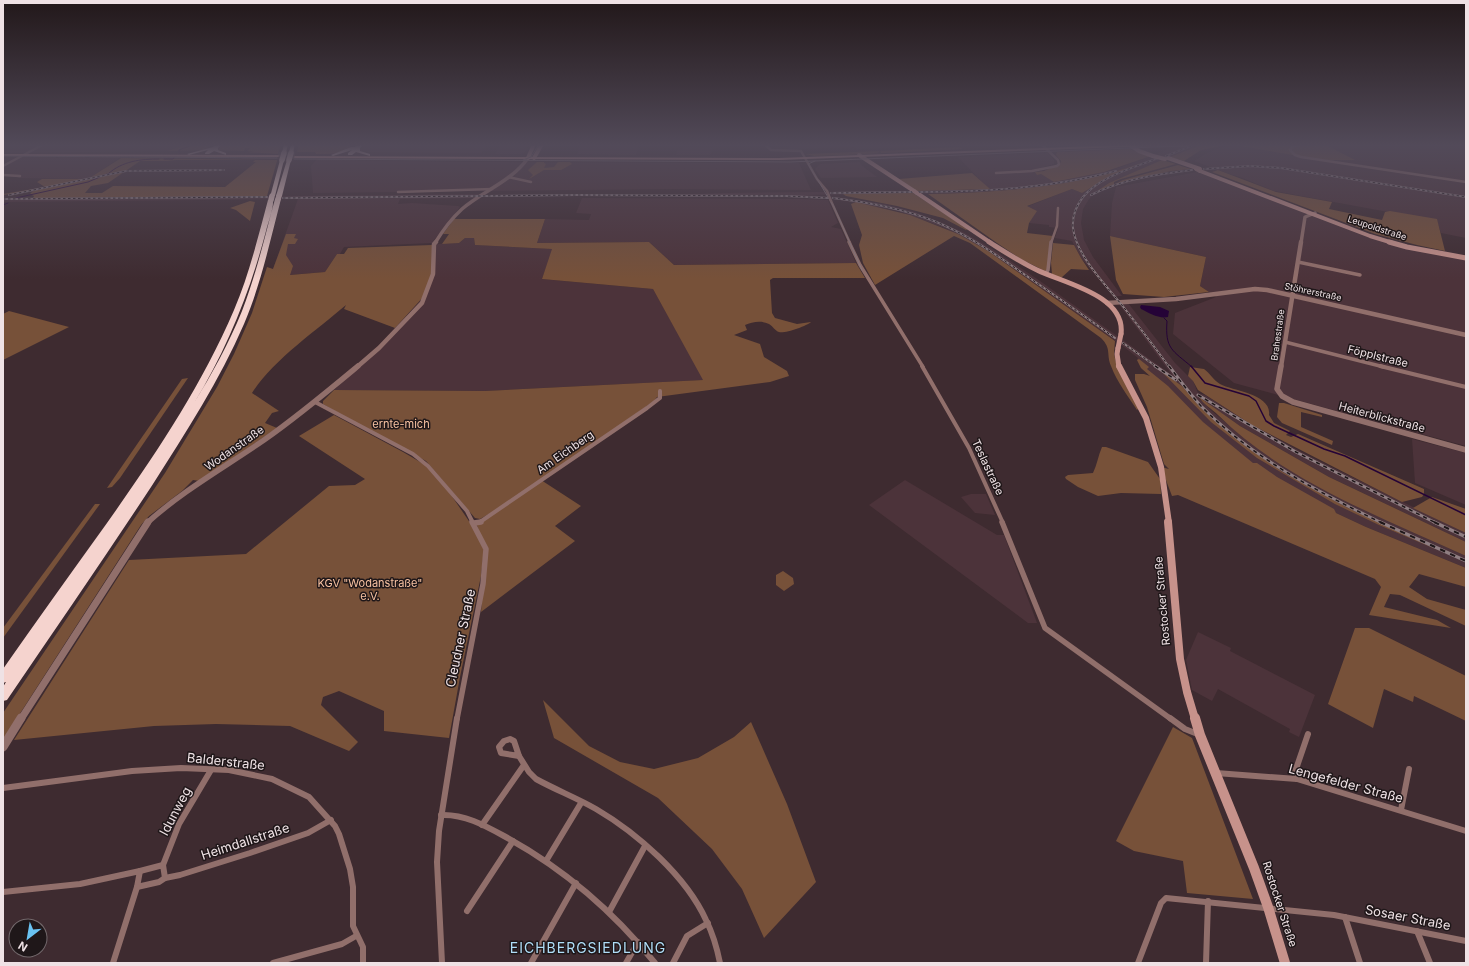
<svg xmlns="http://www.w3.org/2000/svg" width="1469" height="966" font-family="Inter,sans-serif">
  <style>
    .built { fill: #4c333a }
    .green { fill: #775139; fill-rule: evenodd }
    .water { fill: #250337 }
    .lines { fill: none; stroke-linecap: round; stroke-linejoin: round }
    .stream-far1 { stroke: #250337; stroke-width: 1 }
    .stream { stroke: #250337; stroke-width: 1.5 }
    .primary-tunnel { stroke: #59464b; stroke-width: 4.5; stroke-dasharray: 4.5 2.5; stroke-linecap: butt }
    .minor-far4 { stroke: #916f6b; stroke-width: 2.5 }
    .minor-far3 { stroke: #916f6b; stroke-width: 3.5 }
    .minor-far2 { stroke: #916f6b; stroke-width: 4 }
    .minor-far1 { stroke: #916f6b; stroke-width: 5.5 }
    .minor { stroke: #916f6b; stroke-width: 6 }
    .tertiary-far4 { stroke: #916f6b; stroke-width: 3.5 }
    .tertiary-far3 { stroke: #916f6b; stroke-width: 4.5 }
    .tertiary-far2 { stroke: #916f6b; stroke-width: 5.5 }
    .tertiary-far1 { stroke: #916f6b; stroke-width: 7 }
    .tertiary { stroke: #916f6b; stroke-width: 9 }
    .secondary-far4 { stroke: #c7928b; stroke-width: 4 }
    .secondary-far3 { stroke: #c7928b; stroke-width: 5 }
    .secondary-far2 { stroke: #c7928b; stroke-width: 6 }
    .secondary-far1 { stroke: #c7928b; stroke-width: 8 }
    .secondary { stroke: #c7928b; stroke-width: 10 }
    .primary { fill: #f0aca3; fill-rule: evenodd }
    .motorway { fill: #f5d3ce; fill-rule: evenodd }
    .tram { stroke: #8f7e82; stroke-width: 1 }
    .rail-far2-casing { stroke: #8f7e82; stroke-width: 2 }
    .rail-far1-casing { stroke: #8f7e82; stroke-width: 3 }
    .rail-casing { stroke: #8f7e82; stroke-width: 3.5 }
    .rail-far2 { stroke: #1f1719; stroke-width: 1; stroke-dasharray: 2.5; stroke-linecap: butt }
    .rail-far1 { stroke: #1f1719; stroke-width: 1.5; stroke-dasharray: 4; stroke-linecap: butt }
    .rail { stroke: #1f1719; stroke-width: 2; stroke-dasharray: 5.5; stroke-linecap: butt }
    .minor-bridge { stroke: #916f6b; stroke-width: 2.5 }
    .secondary-bridge-far1 { stroke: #c7928b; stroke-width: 4 }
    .secondary-bridge { stroke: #c7928b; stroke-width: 5 }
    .primary-bridge { stroke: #f0aca3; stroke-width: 4.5 }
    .motorway-bridge { stroke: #f5d3ce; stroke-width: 5.5 }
    .labels { text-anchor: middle; stroke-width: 3; stroke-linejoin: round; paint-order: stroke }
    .far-street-label { font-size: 9px; fill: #efe2e5; stroke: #1f1719 }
    .street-label { font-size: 11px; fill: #efe2e5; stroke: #1f1719 }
    .park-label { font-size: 11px; fill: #f8c2a2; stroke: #1f1719 }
    .near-street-label { font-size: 13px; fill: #efe2e5; stroke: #1f1719 }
    .near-neighbourhood-label { font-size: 14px; letter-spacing: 1px; fill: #afddf7; stroke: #1f1719 }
  </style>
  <rect width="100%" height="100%" fill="#3e2b30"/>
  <g class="built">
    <polygon points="7,144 187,144 168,151 3,153 3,146"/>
    <polygon points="366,144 488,144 481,153 368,152 361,150"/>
    <polygon points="501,144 529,144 524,153 521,154 495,154"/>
    <polygon points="581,144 639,144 636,155 577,154"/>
    <polygon points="787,144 963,144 965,145 857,149 855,147 789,149"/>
    <polygon points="1181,144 1203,144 1109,183 1097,191 1089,199 1083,209 1081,223 1084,240 1093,257 1122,296 1113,296 1081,258 1072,241 1055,238 1058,228 1049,227 1049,225 1029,223 1032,217 1026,207 1072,189 1082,193 1102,181 1137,165 1110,174 1084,180 1026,189 962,193 806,195 836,197 884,204 915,212 963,232 994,250 1040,281 1172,375 1118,303 1128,303 1175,363 1193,381 1198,393 1205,395 1252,425 1307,455 1466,533 1466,542 1329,477 1240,426 1199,398 1213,412 1246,439 1319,486 1376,515 1466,556 1466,568 1366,527 1336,513 1237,454 1141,368 1137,360 1138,358 1124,347 988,251 945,228 898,211 840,200 809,197 675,197 675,195 723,193 917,191 989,189 958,157 1048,153 1054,160 1054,164 1034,170 1055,182 1112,170 1149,157"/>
    <polygon points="1324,144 1466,144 1466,238 1441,233 1437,221 1274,191 1240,177 1232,175 1194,161 1209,152 1226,146 1237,146 1322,160 1354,160"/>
    <polygon points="687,147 714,148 710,155 676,155 677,151"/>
    <polygon points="31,155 57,156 56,158 58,158 60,156 87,156 85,158 88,158 91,156 163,156 163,158 121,157 91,177 85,179 17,178 21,176 3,175 3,156 28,157"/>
    <polygon points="243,157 314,157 338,158 341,160 471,162 799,163 811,190 669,189 313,193 311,166 317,159 241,159"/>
    <polygon points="860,162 861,165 877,177 821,178 815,169 820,164"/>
    <polygon points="1197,172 1367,237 1466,260 1466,446 1234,383 1173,334 1175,313 1216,297 1200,286 1206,257 1110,236 1112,203 1116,187"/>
    <polygon points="482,194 476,198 400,199 398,204 412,203 458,206 460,207 432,243 344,247 340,254 337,254 325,272 290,275 273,269 298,199 3,202 3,199"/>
    <polygon points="582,198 799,199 828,200 838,223 831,227 841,229 856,263 674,265 649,242 537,243 545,219 589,220 591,214 576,213"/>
    <polygon points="465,238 474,238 475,245 553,249 542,279 653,289 704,380 485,391 334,390 379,348 425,295 434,244 459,243"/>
    <polygon points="1412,439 1466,453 1466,505 1415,483"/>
    <polygon points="905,480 997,535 1004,535 1037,623 1028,623 869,505"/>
    <polygon points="971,494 986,494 995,515 975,513 961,497"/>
    <polygon points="1198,632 1231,648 1230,651 1315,695 1299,737 1289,732 1290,729 1218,689 1212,701 1192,690 1186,660"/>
  </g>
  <g class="green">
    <polygon points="187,144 214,144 203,150 168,151"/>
    <polygon points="223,144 281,144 278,154 246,152 255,152 247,151 251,148 245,148 244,151 218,150"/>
    <path d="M 299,144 L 353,144 C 342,155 330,154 316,154 L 315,152 L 297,152 Z"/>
    <polygon points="1255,144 1324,144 1355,160 1322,160 1233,145"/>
    <polygon points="1198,146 1221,146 1201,150 1184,161 1170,157"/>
    <polygon points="959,147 963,149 847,155 814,156 805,154 879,151 880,152 877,153 881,153 880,151"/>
    <polygon points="1129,149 1151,156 1104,172 1054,182 1041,174 1037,175 1035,172 1044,171 1060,164 1061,161 1056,155 1057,152"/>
    <path d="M 121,158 L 277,160 L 277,161 L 267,196 L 33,198 L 34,196 L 30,194 L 33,191 L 3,195 L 3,194 L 45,187 L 37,182 L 42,179 L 85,179 L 111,174 L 112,173 L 91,177 ZM 176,160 L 255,160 L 253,162 L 256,162 L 225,187 L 113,186 L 102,193 L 85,193 L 91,186 L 108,183 L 140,161 L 167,161 Z"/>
    <polygon points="1162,160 1176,164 1121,179 1114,182 1114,185 1097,191 1109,183"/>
    <polygon points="537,162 544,162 544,163 546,164 544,168 554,167 558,162 570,162 572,164 561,170 544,170 529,179 533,175 528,170"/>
    <path d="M 1144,162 L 1102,181 L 1082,193 L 1072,189 L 1027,206 L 1037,211 L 1029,223 L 1027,233 L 1053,236 L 1051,239 L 1047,270 L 1045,271 L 1021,259 L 997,243 L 928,194 C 1001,192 1075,188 1144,162 Z"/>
    <polygon points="1178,165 1191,169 1171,171 1115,184 1123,180"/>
    <polygon points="1218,170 1276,192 1332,202 1329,209 1382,220 1385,212 1390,211 1437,219 1445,251 1417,245 1375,234 1212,172"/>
    <polygon points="972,173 990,189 917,191 899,179"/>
    <polygon points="913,193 968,229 966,230 943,218 897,206 846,196 843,194"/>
    <polygon points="250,201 255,202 250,221 236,210 230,208"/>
    <path d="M 856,202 L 910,215 L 958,234 L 988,251 L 1115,341 L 1114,354 L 1117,367 L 1139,408 L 1137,410 C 1128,396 1117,382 1111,366 C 1106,354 1112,349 1101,338 L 970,243 L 954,236 L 875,285 L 863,263 L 859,245 L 862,235 L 851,204 Z"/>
    <path d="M 454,219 L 545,219 L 537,243 L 649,242 L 674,265 L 856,263 L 865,278 L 773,278 L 770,280 L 772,313 L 775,318 L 797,324 L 811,322 C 807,326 784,334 779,332 C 775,331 773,326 769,324 C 761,320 752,322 745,325 L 747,330 L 734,335 L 760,344 L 764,357 L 787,371 L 789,376 L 770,382 L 657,397 L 654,401 L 541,480 L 581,506 L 555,526 L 575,541 L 481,612 L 486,549 L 476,523 L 494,511 L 480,519 L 475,518 L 426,461 L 335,411 L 323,404 L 323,401 L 334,390 L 485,391 L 703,380 L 653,289 L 542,279 L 552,249 L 475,245 L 474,238 L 465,238 L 459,243 L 442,244 L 449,234 L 443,234 Z"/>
    <path d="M 286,234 L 296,234 L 294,238 L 298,239 L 295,244 L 288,244 L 286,255 L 293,266 L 290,275 L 325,272 L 337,254 L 344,254 L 348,248 L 432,245 L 434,267 L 425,295 L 395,328 L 344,309 L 346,305 C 317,330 272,361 252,393 L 279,411 L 272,413 L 265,423 L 277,428 L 200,481 L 193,480 L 182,491 L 149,516 L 141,525 L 3,740 L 3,713 L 165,473 L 217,387 L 234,354 L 252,313 L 267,267 L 273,269 Z"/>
    <polygon points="1110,236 1206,257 1200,286 1209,292 1164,297 1123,294 1116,280"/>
    <polygon points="1053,243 1074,245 1081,258 1089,270 1071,269 1061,278 1052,274 1051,263"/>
    <polygon points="9,311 69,327 3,360 3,314"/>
    <polygon points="1139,359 1149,367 1147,369 1168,386 1203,422 1253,463 1257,463 1277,477 1334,509 1336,513 1366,527 1466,568 1466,587 1419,574 1409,587 1427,599 1466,610 1466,626 1400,595 1390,594 1384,607 1437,620 1451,628 1369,615 1381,587 1375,579 1178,495 1172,496 1161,467 1169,469 1164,464 1147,407 1135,380 1135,374 1144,374 1150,376 1141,368 1137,360"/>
    <path d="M 1190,367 L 1204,369 C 1210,373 1213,380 1220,384 C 1233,391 1272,394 1269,415 L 1274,423 L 1290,431 L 1286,435 L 1291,437 L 1298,434 L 1424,489 L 1424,494 L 1422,497 L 1402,502 L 1252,425 L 1198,390 L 1193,381 L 1188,376 Z"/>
    <polygon points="1162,372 1182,386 1200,407 1234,437 1281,471 1346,507 1440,551 1379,525 1335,504 1257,458 1211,422"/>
    <polygon points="188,378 120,478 112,487 107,488 182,379"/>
    <path d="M 1199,397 L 1240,426 L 1329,477 L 1466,542 L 1466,556 C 1381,517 1286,482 1218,415 C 1212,409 1203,404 1199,397 Z"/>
    <polygon points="1279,403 1284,403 1322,415 1322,417 1301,412 1301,427 1333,441 1332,445 1282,423 1277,417"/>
    <polygon points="334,415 403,452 427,466 449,492 473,527 484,550 481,576 460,677 449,738 384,731 384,711 339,691 323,697 321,705 358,742 349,751 290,726 216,724 154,726 14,740 129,560 246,554 329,486 355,485 365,479 299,436"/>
    <path d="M 1102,447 L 1106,447 L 1148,462 L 1160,479 L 1161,494 L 1121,493 L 1098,496 L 1078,487 L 1066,479 L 1065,477 L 1068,475 L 1093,473 C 1097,465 1098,456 1102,447 Z"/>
    <polygon points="1432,497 1466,509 1466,533 1413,508"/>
    <polygon points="95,504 100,504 3,638 3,628"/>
    <polygon points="783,571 793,578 794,584 784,591 776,585 776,575"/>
    <polygon points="1355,628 1369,628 1466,676 1466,721 1414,696 1413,702 1384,689 1373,728 1328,704"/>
    <polygon points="543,700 589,746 620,762 654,769 698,758 734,737 751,722 787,804 816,882 764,938 742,889 712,849 658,798 554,738"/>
    <polygon points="1173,727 1192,738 1253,899 1187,893 1183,861 1134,851 1116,841"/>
  </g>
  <path class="water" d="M 1141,305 L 1160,307 L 1169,311 L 1168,317 C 1159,319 1149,313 1141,309 L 1140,307 Z"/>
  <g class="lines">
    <g class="stream-far1">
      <polyline points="179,153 179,150 195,144"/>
      <polyline points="164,159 173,159 176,156"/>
      <path d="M 108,174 C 122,161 141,159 159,159"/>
      <polyline points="16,198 88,182 107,174"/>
      <polyline points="3,205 8,203"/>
      <path d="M 1164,318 L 1167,321 C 1165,349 1172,350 1192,367"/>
    </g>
    <polyline class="stream" points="1191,366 1205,383 1249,396 1256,401 1266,421 1274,426 1324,449 1345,456 1466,515"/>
    <polyline class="primary-tunnel" points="278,154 295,154"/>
    <g class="minor-far4">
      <polyline points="764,144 771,150 801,151 817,179 827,191"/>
      <polyline points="1306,144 1293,146 1290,150 1295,155 1301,157 1466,182"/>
      <polyline points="3,166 44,144"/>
      <polyline points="996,173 1032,171 1057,166 1059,164 1058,160 1041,144"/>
      <polyline points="3,175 20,176"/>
      <polyline points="508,177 531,182"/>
      <polyline points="398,192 492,189"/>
      <polyline points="831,201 850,243"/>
      <polyline points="1051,243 1057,226 1058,208"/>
    </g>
    <g class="minor-far3">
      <polyline points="849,242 860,265 923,367"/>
      <polyline points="1298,262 1360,275"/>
      <polyline points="1046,273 1048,270 1051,242"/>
      <polyline points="1285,342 1384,367"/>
    </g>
    <g class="minor-far2">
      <polyline points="922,366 969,448 1003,523"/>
      <polyline points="1380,366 1466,387"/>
      <polyline points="315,402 413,454 428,466 467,511 473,523"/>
      <polyline points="477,523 480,522 647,408 660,398 660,391"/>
    </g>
    <g class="minor-far1">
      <polyline points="1002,522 1045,628 1171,719"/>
      <polyline points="474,523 481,522"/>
      <polyline points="457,719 483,584 486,549 472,522"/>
    </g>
    <g class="minor">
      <polyline points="1170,718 1185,729 1200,735"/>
      <polygon points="510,739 514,741 519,756 501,753 499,747 504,741"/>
      <path d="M 519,756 L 529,772 L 536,779 C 556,790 577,798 596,809 C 637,833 686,876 706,920 C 713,934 717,948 720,963"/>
      <polyline points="1216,773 1297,779 1466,831"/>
      <polyline points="1297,779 1295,772 1308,734"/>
      <polyline points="3,788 132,771 181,768 229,770 272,779 309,797 335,826 339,834 350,869 353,887 353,926 363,947 363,963"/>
      <polyline points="1401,810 1409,769"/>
      <path d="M 441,815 C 464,814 484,825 504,836 C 563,868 613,911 655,963"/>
      <polyline points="482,825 524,765"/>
      <polyline points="546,861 581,803"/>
      <polyline points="163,865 179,824 211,770"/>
      <polyline points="140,871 163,865 165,878"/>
      <polyline points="3,892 80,884 140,871 137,887 159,882 165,878 180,875 250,853 308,833 331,820"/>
      <polyline points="467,911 513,841"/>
      <polyline points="609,912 645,846"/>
      <polyline points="1345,917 1360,963"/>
      <polyline points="1417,931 1430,963"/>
      <polyline points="113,963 137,887"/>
      <polyline points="273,963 342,944 356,936"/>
      <polyline points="442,963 437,862 439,831 457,718"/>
      <polyline points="531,963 576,883"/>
      <polyline points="626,963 638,942"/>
      <polyline points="673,963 687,936 708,923"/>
      <polyline points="1138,963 1161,903 1166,898 1334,915 1466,941"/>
      <polyline points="1206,963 1208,901"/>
    </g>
    <g class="tertiary-far4">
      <path d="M 435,243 C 443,230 451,219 462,209 C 483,191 512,181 528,158"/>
      <polyline points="1301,243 1305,217 1315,213"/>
    </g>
    <g class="tertiary-far3">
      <polyline points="1107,303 1176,299 1255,289 1267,290 1466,335"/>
      <polyline points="357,367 379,348 422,303 433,274 434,244 436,242"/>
      <polyline points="1281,367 1301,242"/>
    </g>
    <g class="tertiary-far2">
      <polyline points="1281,366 1277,389 1282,396 1293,402 1466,450"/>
      <path d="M 147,523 C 182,491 225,467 264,440 C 297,417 328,391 358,366"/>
    </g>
    <polyline class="tertiary-far1" points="21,719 148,522"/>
    <polyline class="tertiary" points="3,747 21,718"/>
    <g class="secondary-far4">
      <polyline points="1128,144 1139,151 1153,156"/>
      <polyline points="859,155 914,191"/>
      <polyline points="528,158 534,144"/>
      <polyline points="534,158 542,144"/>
      <polyline points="1168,158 1200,169"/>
      <polyline points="1200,171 1370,236 1393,243"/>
      <polyline points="917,193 991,243"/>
    </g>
    <g class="secondary-far3">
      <path d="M 989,242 C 1005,252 1020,262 1037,270 C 1063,283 1126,295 1121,334"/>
      <polyline points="1389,242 1407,247 1466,258"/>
      <polyline points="1118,348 1117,354 1119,367"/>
    </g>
    <polyline class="secondary-far2" points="1119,366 1146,418 1161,467 1169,523"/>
    <polyline class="secondary-far1" points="1168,522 1180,659 1187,692 1195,719"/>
    <polyline class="secondary" points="1195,718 1200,735 1254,868 1268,907 1285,963"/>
    <g class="primary">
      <polygon points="1147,144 1181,144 1179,145 779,160 295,158 293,157 295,156 779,158"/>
      <polygon points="3,154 278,155 280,156 278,157 3,156"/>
    </g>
    <g class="motorway">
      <polygon points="218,144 223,144 218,148 218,150 226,153 226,155 214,151 209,154 205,154 205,153 208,150 189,155 187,154 213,147"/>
      <polygon points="284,144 288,144 286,153 284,154 282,153"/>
      <polygon points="291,144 295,144 293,153 291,154 289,153"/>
      <polygon points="359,144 364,144 360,148 360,151 370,154 370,156 356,152 352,155 348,155 348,153 352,150 333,156 331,155 351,147 355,147"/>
      <polygon points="282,159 284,160 275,196 270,197 280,160"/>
      <path d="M 289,159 L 291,160 L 282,196 L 279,198 L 281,199 C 270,241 261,284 244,324 C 220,380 186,432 153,484 C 105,557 56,628 7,700 L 3,701 L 3,687 L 6,682 L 3,683 L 3,669 C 37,620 72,572 107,523 C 155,455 201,387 234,310 C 249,275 258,237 268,200 L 273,199 C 274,208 268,222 266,231 C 250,292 227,349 194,403 C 212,374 229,343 242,311 C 256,275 265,236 275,199 L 278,197 L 276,196 L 287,160 Z"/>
    </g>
    <g class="tram">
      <polyline points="3,156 277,158"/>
      <polyline points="294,159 790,162 1227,144"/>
      <polyline points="523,160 531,157 539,144"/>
      <polyline points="815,161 808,164 834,207 862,270"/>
    </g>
    <g class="rail-far2-casing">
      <g id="rail-far2">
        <polyline points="1166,156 1191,146"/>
        <path d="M 1158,158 C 1134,168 1100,176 1083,197 C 1076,206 1072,216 1073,228 C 1076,256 1108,287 1125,309 C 1140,328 1155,347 1169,367"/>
        <polyline points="1204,169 1250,166 1281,168 1466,197"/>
        <path d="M 918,192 C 985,192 1051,188 1116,171"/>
        <polyline points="831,193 913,192"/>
        <polyline points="9,195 126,171 224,170"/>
        <path d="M 1091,195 C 1122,179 1158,174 1192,170"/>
        <polyline points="283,198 577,195 786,196 828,198"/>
        <path d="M 833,198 C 867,202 901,208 934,221 C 964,233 991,251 1018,270 C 1050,292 1083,315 1115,338"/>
        <polyline points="3,199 267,197"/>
        <polyline points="1123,343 1157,367"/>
      </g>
    </g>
    <g class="rail-far1-casing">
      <g id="rail-far1">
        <polyline points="1155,366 1176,380"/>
        <path d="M 1169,366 C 1179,379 1189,393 1201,406 C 1251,457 1318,492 1382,523"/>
        <polyline points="1198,395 1296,452 1436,523"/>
      </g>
    </g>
    <g class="rail-casing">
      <g id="rail">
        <polyline points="1380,522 1466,561"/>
        <polyline points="1434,522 1466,537"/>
      </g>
    </g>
    <use href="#rail-far2" class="rail-far2"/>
    <use href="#rail-far1" class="rail-far1"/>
    <use href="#rail" class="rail"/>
    <polyline class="minor-bridge" points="827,191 831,201"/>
    <g class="secondary-bridge-far1">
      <polyline points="1153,156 1165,159"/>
      <polyline points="1196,169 1200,171"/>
      <polyline points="914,191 917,193"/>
    </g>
    <polyline class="secondary-bridge" points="1118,348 1121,334"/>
    <polyline class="primary-bridge" points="1179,144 1188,144"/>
    <g class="motorway-bridge">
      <polyline points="282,160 284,153"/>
      <polyline points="289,160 291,153"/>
      <polyline points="278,199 279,196"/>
      <polyline points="271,200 272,196"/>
    </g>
  </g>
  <linearGradient id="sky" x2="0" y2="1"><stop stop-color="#22181a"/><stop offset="0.52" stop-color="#524a59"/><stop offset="1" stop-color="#524a59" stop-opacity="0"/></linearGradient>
  <rect width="1469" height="279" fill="url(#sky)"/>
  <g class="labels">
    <g class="far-street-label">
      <text transform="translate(1377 228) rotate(18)" y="3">Leupoldstraße</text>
      <text transform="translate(1313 292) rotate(12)" y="3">Stöhrerstraße</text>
      <text transform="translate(1278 335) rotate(-82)" y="3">Brahestraße</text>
    </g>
    <g class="street-label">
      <text transform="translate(1378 356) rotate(14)" y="4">Föpplstraße</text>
      <text transform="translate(1382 417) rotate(15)" y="4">Heiterblickstraße</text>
      <text transform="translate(234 448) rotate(-35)" y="4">Wodanstraße</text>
      <text transform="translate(565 452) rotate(-35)" y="4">Am Eichberg</text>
      <text transform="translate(988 467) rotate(65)" y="4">Teslastraße</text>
      <text transform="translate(1162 601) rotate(-95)" y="4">Rostocker Straße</text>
      <text transform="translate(1280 904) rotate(72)" y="4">Rostocker Straße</text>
    </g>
    <g class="park-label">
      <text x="401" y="428">ernte-mich</text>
      <text x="370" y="587">KGV "Wodanstraße"<tspan x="370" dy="13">e.V.</tspan></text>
    </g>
    <g class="near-street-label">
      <text transform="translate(460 638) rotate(-78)" y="5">Cleudner Straße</text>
      <text transform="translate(226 761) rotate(6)" y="5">Balderstraße</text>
      <text transform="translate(1346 783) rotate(15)" y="5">Lengefelder Straße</text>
      <text transform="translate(175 811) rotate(-62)" y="5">Idunweg</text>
      <text transform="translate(245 841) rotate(-18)" y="5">Heimdallstraße</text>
      <text transform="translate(1408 917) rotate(11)" y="5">Sosaer Straße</text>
    </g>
    <g class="near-neighbourhood-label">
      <text x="588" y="953">EICHBERGSIEDLUNG</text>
    </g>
  </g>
  <rect width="1469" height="966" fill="none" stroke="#efe2e5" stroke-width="8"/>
  <g transform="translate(28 938) rotate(211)"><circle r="19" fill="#1f1719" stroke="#72686b"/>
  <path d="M0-3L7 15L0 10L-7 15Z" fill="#6ac3f2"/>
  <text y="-6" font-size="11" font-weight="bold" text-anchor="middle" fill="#efe2e5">N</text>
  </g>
</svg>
